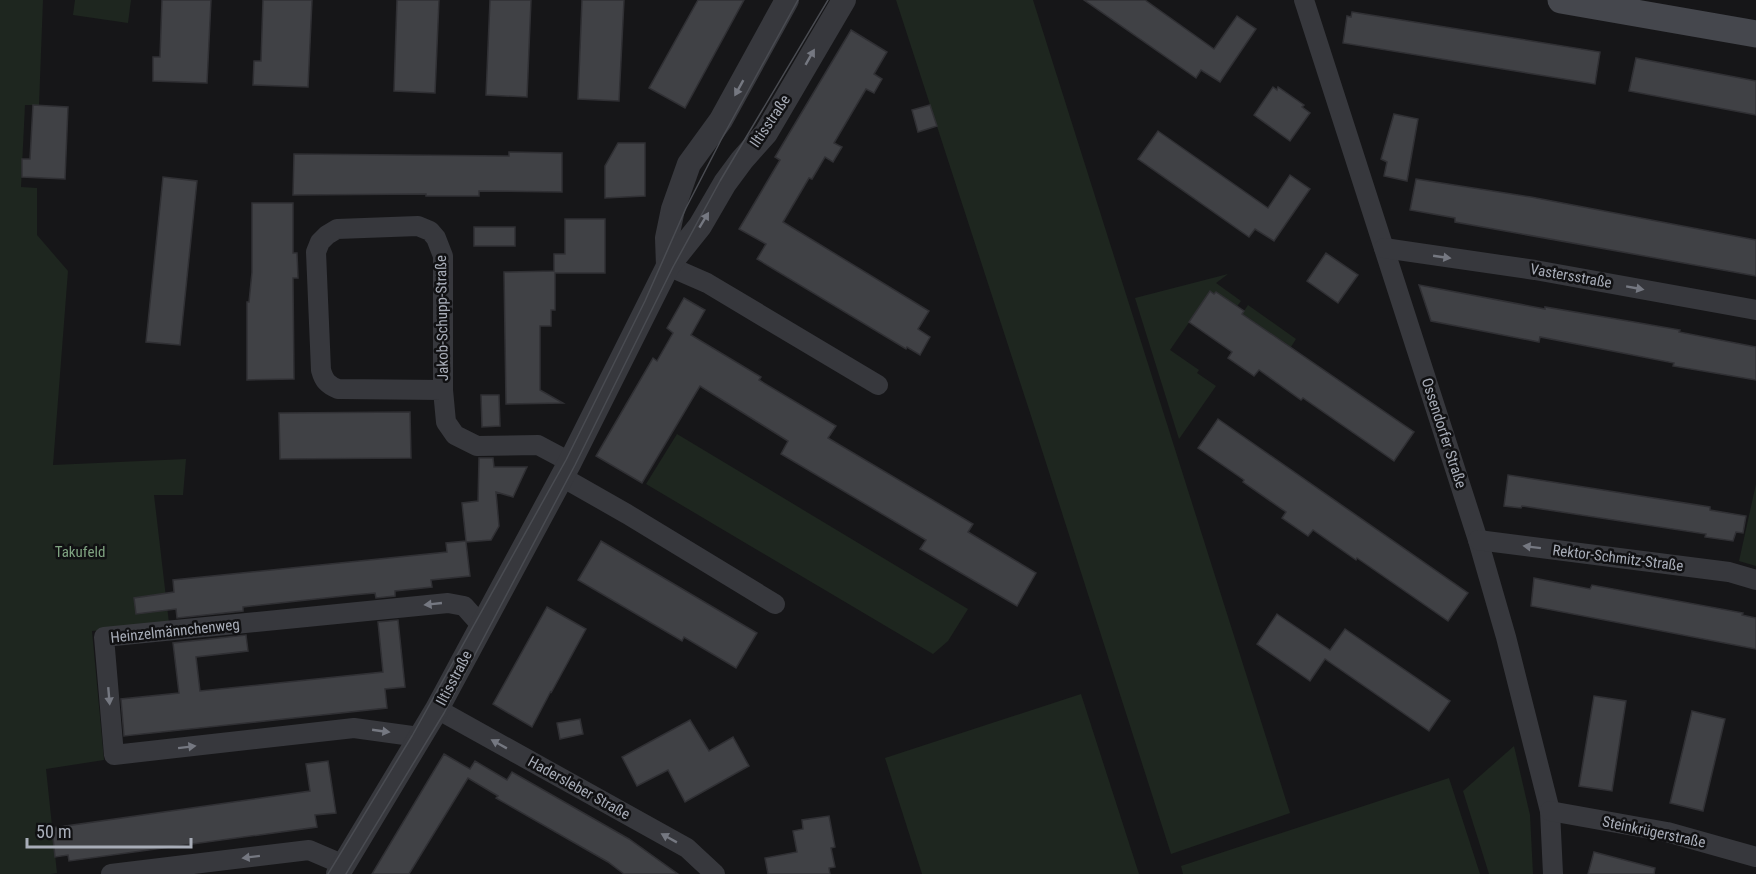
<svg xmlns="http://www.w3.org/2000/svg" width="1756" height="874" font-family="'Roboto Condensed',sans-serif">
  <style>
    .green { fill: #1e261f }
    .building { fill: #404145; stroke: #303034; stroke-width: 1.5 }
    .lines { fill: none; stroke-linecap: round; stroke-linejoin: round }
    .minor { stroke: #37383d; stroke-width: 20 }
    .tertiary { stroke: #37383d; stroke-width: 24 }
    .secondary { stroke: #45474d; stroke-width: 27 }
    .tram { stroke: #4a4c52; stroke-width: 1.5 }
    .oneway { fill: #757881 }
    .labels { text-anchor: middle; stroke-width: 5; stroke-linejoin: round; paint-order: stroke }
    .street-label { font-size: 15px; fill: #a8adb8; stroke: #111113 }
    .park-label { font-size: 15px; fill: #7fa381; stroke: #111113 }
  </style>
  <rect width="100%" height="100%" fill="#161618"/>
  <g class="green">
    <polygon points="0,0 43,0 39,105 25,105 21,187 37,188 37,235 68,271 53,465 186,459 183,495 154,495 169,623 92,631 104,760 46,769 57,873 51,874 0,874"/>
    <polygon points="75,0 131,0 128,23 73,15"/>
    <polygon points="896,0 1033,0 1290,813 1171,854 1033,422"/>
    <polygon points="1228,274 1216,283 1241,301 1235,309 1210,292 1170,350 1199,370 1197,373 1216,386 1179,439 1135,298"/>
    <polygon points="1248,305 1296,339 1291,347 1242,314"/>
    <polygon points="677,434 968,609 948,641 933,654 646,484"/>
    <polygon points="1756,484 1756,566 1739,561"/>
    <polygon points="1081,694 1139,874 922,874 885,758"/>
    <polygon points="1514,746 1530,815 1533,874 1489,874 1463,791"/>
    <polygon points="1449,778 1480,874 1183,874 1181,866"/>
  </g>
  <g class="building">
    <polygon points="162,0 211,0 207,83 153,81 153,57 160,57"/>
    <polygon points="263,0 312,0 308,87 253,85 254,61 261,61"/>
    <polygon points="397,0 439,0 435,93 394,91"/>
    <polygon points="490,0 531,0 527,97 486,95"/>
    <polygon points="582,0 624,0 619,101 578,99"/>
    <polygon points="698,0 744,0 685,108 649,88"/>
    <polygon points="1084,0 1145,0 1214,49 1237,16 1256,29 1220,82 1201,70 1196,78"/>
    <polygon points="1352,12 1600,52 1595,84 1343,43 1347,16 1351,17"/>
    <polygon points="851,30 887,52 874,74 882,79 874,93 866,89 834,143 842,147 833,162 825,157 812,179 809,178 783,222 929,311 918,329 930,337 920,355 907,347 906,349 757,259 766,244 739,229 780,160 775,157"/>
    <polygon points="1636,58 1756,81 1756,115 1629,91"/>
    <polygon points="1273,87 1277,90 1278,87 1304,105 1302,107 1310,113 1290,141 1254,115"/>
    <polygon points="33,105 68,107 65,179 22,177 22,159 30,159"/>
    <polygon points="930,105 937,126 918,132 912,110"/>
    <polygon points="1394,114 1418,119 1407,181 1384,176 1387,162 1381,159"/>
    <polygon points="1158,131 1268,208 1290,175 1310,189 1274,241 1255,229 1249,237 1138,159"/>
    <polygon points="618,143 645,143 645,196 605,198 605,166"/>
    <polygon points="509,152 562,153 562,192 479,191 479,196 426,196 426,194 293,195 294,154 509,156"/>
    <polygon points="163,177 197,181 180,345 146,342"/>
    <polygon points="1416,179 1531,197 1756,240 1756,276 1455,222 1455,218 1410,210"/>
    <polygon points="252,203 293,203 293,253 297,253 298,278 293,278 294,379 247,380 247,302 249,302 252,272"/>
    <polygon points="565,219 605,219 605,273 555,273 555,310 551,310 551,326 540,326 540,390 563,403 506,404 504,272 554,271 554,254 565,254"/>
    <rect x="474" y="227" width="41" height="19"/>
    <polygon points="1326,253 1358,275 1338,303 1307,281"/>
    <polygon points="1419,285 1545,309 1545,307 1634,322 1680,330 1679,332 1756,347 1756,380 1673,366 1674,363 1540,337 1539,342 1431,321"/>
    <polygon points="1210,291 1214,294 1216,292 1244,311 1242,314 1414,432 1394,461 1303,398 1301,400 1259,370 1254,376 1228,358 1232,352 1189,322"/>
    <polygon points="684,298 705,310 691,335 761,377 759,380 836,426 828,438 973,524 968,532 1036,573 1017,606 920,549 926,540 781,454 788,441 700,386 642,483 596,456 653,358 657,361 673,333 667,328"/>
    <polygon points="481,395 499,395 500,426 482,427"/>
    <polygon points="410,412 411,458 280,459 279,413"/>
    <polygon points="1218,419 1468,593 1448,621 1357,558 1356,560 1313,530 1308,536 1282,518 1286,512 1243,482 1244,480 1198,448"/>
    <polygon points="479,458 493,458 494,467 527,467 513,497 496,492 499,526 491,540 466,542 470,576 431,580 432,587 395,591 395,596 376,598 375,593 353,595 243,607 243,611 177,618 176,609 136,614 134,598 174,592 173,580 447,552 446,543 466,541 462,503 478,501"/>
    <polygon points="1508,475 1710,507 1710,510 1746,516 1743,533 1736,532 1733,541 1705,537 1706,534 1522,506 1521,508 1504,506"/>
    <polygon points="601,541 757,633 736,668 684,637 682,641 578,580"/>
    <polygon points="1534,578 1590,589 1592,585 1743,613 1742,615 1756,618 1756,649 1531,606"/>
    <polygon points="547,607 586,629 551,693 551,691 532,727 493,704"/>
    <polygon points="1277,614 1330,650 1345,629 1450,701 1429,731 1325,659 1310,681 1257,644"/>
    <polygon points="398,620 405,687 385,689 387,708 124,736 121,699 179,693 173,643 246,635 248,651 196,657 200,691 383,672 378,622"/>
    <polygon points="1594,696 1626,701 1612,791 1579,786"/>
    <polygon points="1692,711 1725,719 1703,811 1670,803"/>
    <polygon points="580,719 583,734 560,739 557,723"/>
    <polygon points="690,720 709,751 733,737 749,766 685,802 668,770 637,786 622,757"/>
    <polygon points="444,754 470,769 475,761 507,780 512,772 629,839 678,874 624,874 608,862 496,798 498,796 468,778 409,874 372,874"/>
    <polygon points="328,761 336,813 315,815 317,827 69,861 68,855 55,857 52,828 310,791 306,764"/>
    <polygon points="829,816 835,847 831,848 835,867 829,868 830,874 768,874 765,858 797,852 793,831 803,829 802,820"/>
    <polygon points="1594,852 1655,868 1654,874 1588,874"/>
  </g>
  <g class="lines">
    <g class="minor">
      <polyline points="1304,0 1478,540 1506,637 1550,811 1553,874"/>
      <polyline points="1384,248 1535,270 1756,310"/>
      <polyline points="668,266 707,283 878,385"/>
      <path d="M 443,390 L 338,389 C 328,385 324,381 321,370 L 316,252 L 320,242 L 327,235 L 337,229 L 418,226 L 430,231 L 436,238 L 443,256 L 443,390 L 446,422 L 455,435 L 477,446 L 538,445 L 570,462"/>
      <polyline points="562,477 627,514 775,604"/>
      <polyline points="1478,540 1729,572 1756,580"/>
      <polyline points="437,709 687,848 715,874"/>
      <polyline points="420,739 412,736 354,728 114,755 104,637 448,603 464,606 482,626"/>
      <polyline points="1550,811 1667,832 1756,857"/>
      <polyline points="111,874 309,850 344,865"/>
    </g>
    <g class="tertiary">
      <polyline points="668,266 667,238 673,209 689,164 721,120 787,0"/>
      <polyline points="338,874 437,709 570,462 668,266 700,226 725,183 742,160 766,133 844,0"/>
    </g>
    <polyline class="secondary" points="1561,0 1756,34"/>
    <g class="tram">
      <polyline points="328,874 412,736 566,460 645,301 686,208 721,140 798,0"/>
      <polyline points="346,874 444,713 575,465 673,267 720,181 828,0"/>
    </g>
  </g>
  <defs><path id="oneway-solid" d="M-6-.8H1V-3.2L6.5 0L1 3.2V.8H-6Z" transform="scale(1.5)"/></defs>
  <g class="oneway">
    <use href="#oneway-solid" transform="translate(810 57) rotate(-60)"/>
    <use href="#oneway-solid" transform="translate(739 88) rotate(119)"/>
    <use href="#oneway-solid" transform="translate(704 220) rotate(-59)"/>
    <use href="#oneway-solid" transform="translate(1442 257) rotate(8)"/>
    <use href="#oneway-solid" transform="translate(1635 288) rotate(10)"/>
    <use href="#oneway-solid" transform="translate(1532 547) rotate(-173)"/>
    <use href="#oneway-solid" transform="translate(433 604) rotate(174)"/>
    <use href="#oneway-solid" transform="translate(109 696) rotate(85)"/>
    <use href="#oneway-solid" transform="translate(381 731) rotate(8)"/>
    <use href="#oneway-solid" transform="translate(499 744) rotate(-151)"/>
    <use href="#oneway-solid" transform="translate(187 747) rotate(-7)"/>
    <use href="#oneway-solid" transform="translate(669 838) rotate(-151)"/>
    <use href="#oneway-solid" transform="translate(251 857) rotate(173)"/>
  </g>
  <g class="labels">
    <g class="street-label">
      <text transform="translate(770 121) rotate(-56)" y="5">Iltisstraße</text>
      <text transform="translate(1571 276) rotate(10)" y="5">Vastersstraße</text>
      <text transform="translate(442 318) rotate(-91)" y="5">Jakob-Schupp-Straße</text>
      <text transform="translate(1444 433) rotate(72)" y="5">Ossendorfer Straße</text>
      <text transform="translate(1618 558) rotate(7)" y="5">Rektor-Schmitz-Straße</text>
      <text transform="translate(175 631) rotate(-6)" y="5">Heinzelmännchenweg</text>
      <text transform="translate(454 678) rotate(-62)" y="5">Iltisstraße</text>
      <text transform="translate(579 788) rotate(29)" y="5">Hadersleber Straße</text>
      <text transform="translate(1654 832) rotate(12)" y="5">Steinkrügerstraße</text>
    </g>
    <g class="park-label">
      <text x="80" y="557">Takufeld</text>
    </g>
  </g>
  <path d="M27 838v9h164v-9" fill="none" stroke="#a8adb8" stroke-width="3"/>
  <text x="36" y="838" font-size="18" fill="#a8adb8" stroke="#111113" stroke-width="4.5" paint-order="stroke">50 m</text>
</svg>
